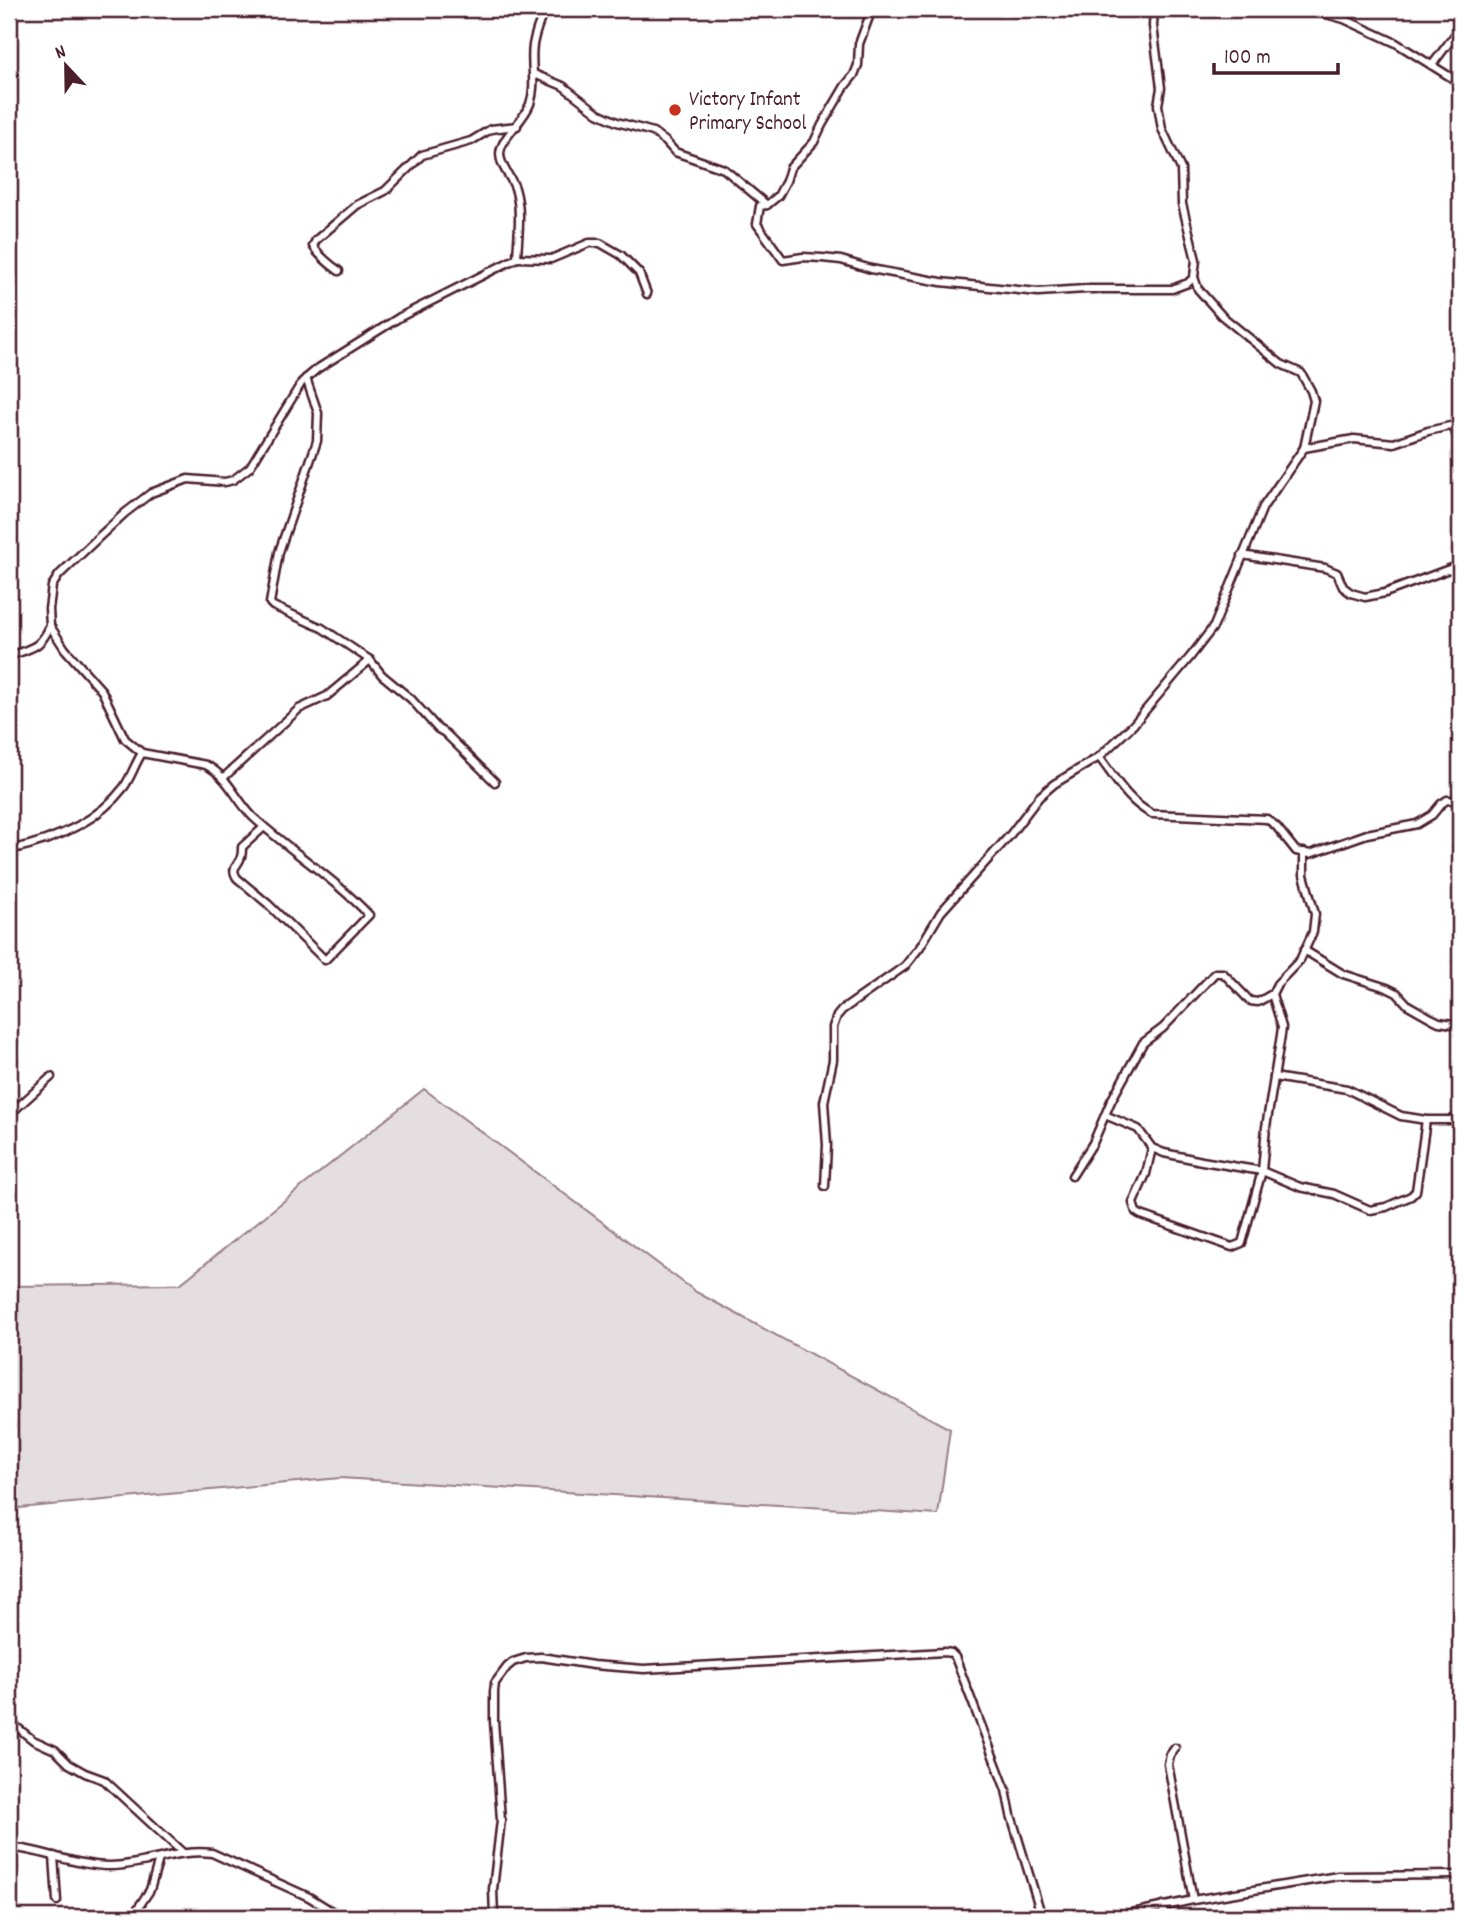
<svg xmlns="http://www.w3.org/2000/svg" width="1469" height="1926" font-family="Dekko,sans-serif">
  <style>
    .green { fill: #e5dee0; stroke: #987e86; stroke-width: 2 }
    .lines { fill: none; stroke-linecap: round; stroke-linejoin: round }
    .street-casing { stroke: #4a1f2b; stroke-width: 11 }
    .street { stroke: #fff; stroke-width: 6 }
    .poi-dot { fill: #c8321e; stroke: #fff; stroke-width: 2.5 }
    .labels { text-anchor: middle; stroke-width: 5; stroke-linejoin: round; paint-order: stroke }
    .poi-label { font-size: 21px; fill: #4a1f2b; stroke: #fff; text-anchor: start }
  </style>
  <rect width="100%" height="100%" fill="#fff"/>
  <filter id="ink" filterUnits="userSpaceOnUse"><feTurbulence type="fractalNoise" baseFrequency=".0143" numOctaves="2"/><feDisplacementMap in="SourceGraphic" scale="14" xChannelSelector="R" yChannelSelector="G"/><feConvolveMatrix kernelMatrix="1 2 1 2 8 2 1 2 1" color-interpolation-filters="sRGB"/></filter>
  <g filter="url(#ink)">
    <polygon class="green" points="424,1089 696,1292 950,1429 938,1515 340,1478 9,1509 9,1286 180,1284"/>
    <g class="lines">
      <g class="street-casing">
        <g id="street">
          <polyline points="872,9 859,44 858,65 854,75 845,86 822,125 814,142 790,168 786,181 778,196 767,205 760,206 757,224 783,260 803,257 822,258 841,260 871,269 941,282 1038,292 1086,289 1172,289 1188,283 1194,277 1196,260 1182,204 1181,169 1162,129 1158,105 1161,88 1153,26 1154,9"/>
          <polyline points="1308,9 1344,19 1396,43 1460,83"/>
          <polyline points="1432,65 1460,28"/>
          <polyline points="534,74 563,86 598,113 617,122 653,132 666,142 675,152 724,169 767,205"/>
          <polyline points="517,258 551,259 589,243 600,243 621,255 639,273 647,294"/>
          <path d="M 339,271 C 329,264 320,257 313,246 L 316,240 L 357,205 L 385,191 L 422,155 L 471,141 L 491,129 L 517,126"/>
          <polyline points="1194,277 1198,289 1222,316 1281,364 1301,373 1311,391 1314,401 1304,448"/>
          <polyline points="306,378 318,413 317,441 279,552 270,603 273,606 322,628 370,660 382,675 411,699 438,729 445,733 495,782"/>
          <polyline points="1242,555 1325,568 1337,573 1343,587 1351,593 1365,597 1385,593 1460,565"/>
          <path d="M 9,656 C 31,648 40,649 50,626"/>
          <path d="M 1099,757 C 1115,778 1128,802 1152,814 L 1267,819 L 1276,826 L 1296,851 L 1310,854 L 1367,834 L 1417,824 L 1432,815 L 1441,804 L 1447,800 L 1456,800 L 1460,803"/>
          <polyline points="223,778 299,709 327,696 370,660"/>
          <path d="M 264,827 L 242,847 C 242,851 242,854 241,857 C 238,867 230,867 237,878 L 268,904 L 325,960 L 369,915 C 334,878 290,851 253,817 C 236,800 228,776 206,765 L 142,753 L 125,739 L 102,691 L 65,649 L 50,626 L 49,609 L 52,586 L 59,575 L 100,536 L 125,513 L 151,493 L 188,479 L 225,482 L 233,480 L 250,467 L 302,382 L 317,369 L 400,317 L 517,258 C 518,235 522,211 515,188 C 511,177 500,166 500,154 C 501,137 523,122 530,104 C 537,84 530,65 533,45 C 535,33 540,20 545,9"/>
          <path d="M 9,850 C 51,841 97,823 124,787 C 131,777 135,764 142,753"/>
          <polyline points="1304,950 1343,974 1387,988 1397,993 1408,1005 1431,1018 1439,1022 1460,1025"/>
          <polyline points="1274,1077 1347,1089 1401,1116 1426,1120 1450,1120 1460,1118"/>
          <polyline points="9,1115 51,1077"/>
          <polyline points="1105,1115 1138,1129 1152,1148 1164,1153 1202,1161 1262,1171 1300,1187 1334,1194 1370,1210 1386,1207 1411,1196 1416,1191 1426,1120"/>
          <polyline points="1152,1148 1146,1174 1133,1203 1136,1212 1141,1215 1232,1247 1242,1243 1262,1171 1266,1127 1281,1035 1282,1027 1272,994 1277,984 1300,960 1313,932 1315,914 1304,875 1304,852"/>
          <polyline points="1072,1176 1093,1143 1111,1101 1143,1043 1163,1028 1215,973 1223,973 1250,1001 1258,1002 1272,994"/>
          <polyline points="825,1186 827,1145 824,1102 833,1060 833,1027 837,1016 842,1010 905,966 920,947 941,912 1010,835 1039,797 1054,784 1099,757 1115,742 1133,725 1191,656 1214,626 1263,507 1304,448 1354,439 1394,443 1428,431 1450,426 1455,430 1460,447"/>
          <polyline points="9,1721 33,1740 55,1750 69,1764 85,1773 104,1780 183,1853"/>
          <polyline points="1175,1748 1170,1755 1168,1764 1193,1900"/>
          <path d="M 9,1847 C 43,1850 76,1866 110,1866 C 144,1866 180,1848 212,1853 L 309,1897 L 341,1917"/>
          <polyline points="54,1856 57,1901"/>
          <polyline points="1163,1906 1164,1917"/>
          <polyline points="132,1917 150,1890 159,1859"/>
          <polyline points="494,1917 493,1889 501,1820 494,1721 494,1692 495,1683 507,1667 513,1662 526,1658 541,1657 593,1665 644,1669 945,1652 951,1653 955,1657 1006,1790 1011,1815 1042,1917"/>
          <polyline points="1114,1917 1193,1900 1338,1876 1460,1875"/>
        </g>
      </g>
      <use href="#street" class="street"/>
    </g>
  </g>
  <circle class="poi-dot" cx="675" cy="110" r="7"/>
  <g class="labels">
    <g class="poi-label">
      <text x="689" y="105">Victory Infant<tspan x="689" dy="24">Primary School</tspan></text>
    </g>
  </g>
  <rect width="1469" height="1926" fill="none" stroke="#fff" stroke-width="35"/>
  <rect x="18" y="18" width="1434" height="1891" fill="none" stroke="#4a1f2b" stroke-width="2.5" filter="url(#ink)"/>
  <g transform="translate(66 66) rotate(338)" stroke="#ffffff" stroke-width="5" paint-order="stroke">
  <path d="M0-5L12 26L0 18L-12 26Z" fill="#4a1f2b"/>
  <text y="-10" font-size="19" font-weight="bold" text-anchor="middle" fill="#4a1f2b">N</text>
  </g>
  <path d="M1214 63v10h124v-10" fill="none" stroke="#4a1f2b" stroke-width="3.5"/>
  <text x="1224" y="63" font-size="21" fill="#4a1f2b" stroke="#ffffff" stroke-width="5" paint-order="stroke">100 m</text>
</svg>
